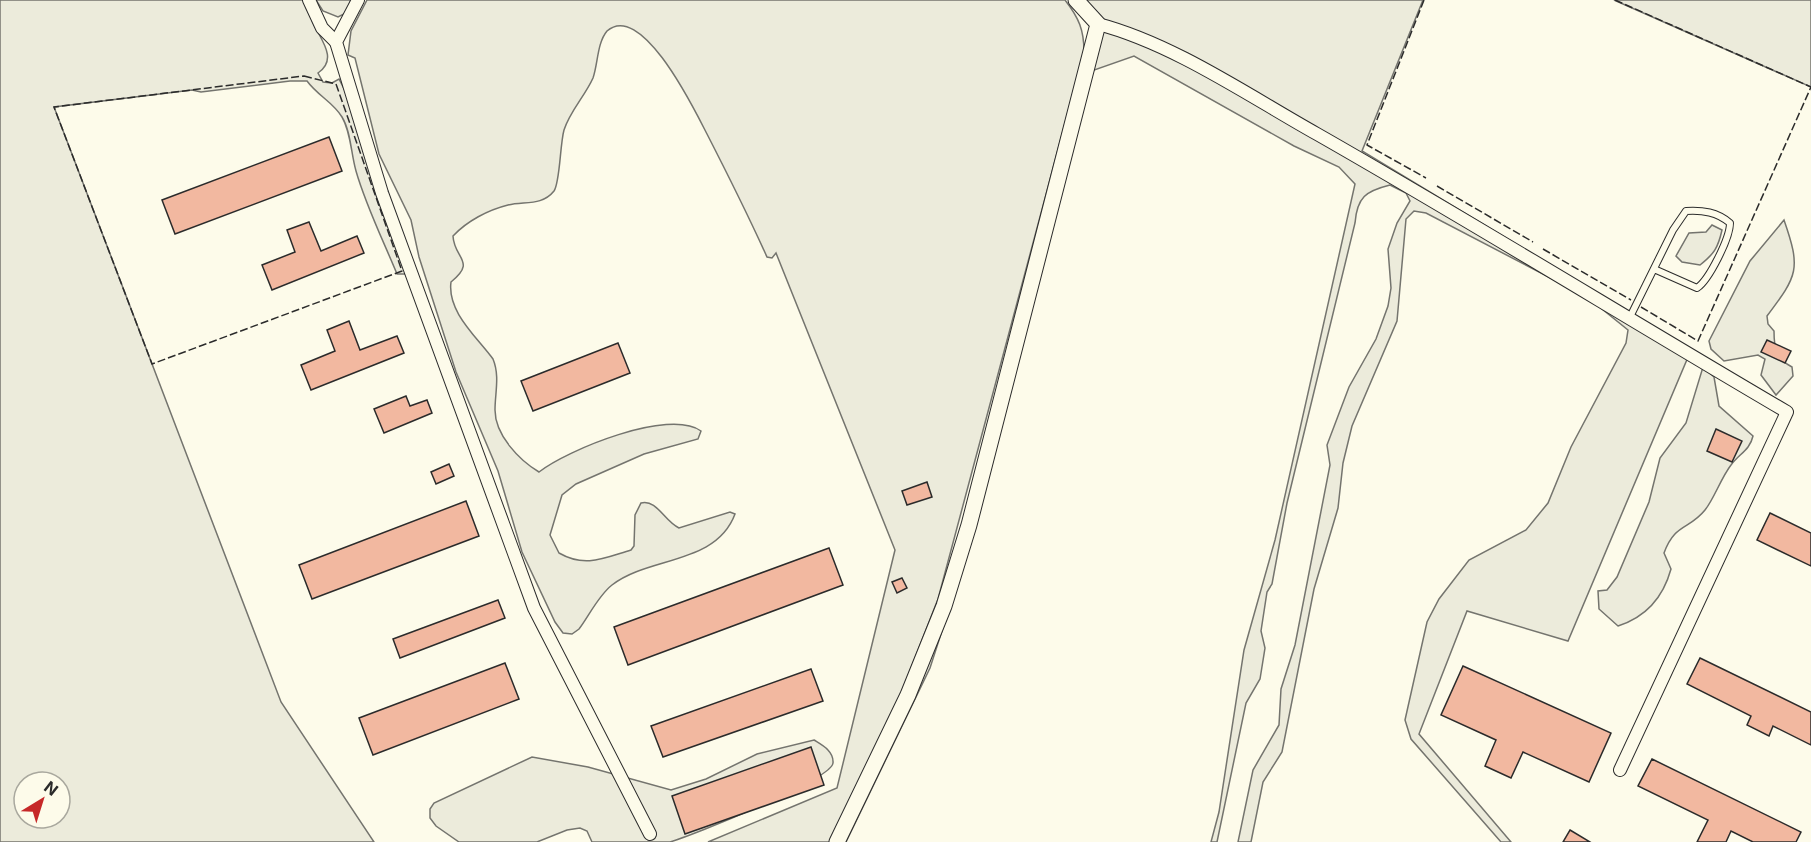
<svg xmlns="http://www.w3.org/2000/svg" width="1811" height="842" font-family="Inter,sans-serif">
  <style>
    .green { fill: #ecebdb; stroke: #74746e; stroke-width: 1.5; fill-rule: evenodd }
    .building { fill: #f2b8a0; stroke: #2b2b2b; stroke-width: 1.5 }
    .lines { fill: none; stroke-linecap: round; stroke-linejoin: round }
    .service-casing { stroke: #2b2b2b; stroke-width: 8 }
    .minor-casing { stroke: #2b2b2b; stroke-width: 14 }
    .tertiary-casing { stroke: #2b2b2b; stroke-width: 17 }
    .service { stroke: #fdfbea; stroke-width: 6 }
    .minor { stroke: #fdfbea; stroke-width: 12 }
    .tertiary { stroke: #fdfbea; stroke-width: 15 }
    .fence { stroke: #2b2b2b; stroke-width: 1.5; stroke-dasharray: 8 3; stroke-linecap: butt }
  </style>
  <rect width="100%" height="100%" fill="#fdfbea"/>
  <g class="green">
    <path d="M 0,0 L 309,0 C 310,6 310,14 312,20 C 318,37 340,58 318,73 L 323,82 L 332,83 L 339,79 L 364,128 L 406,256 L 405,274 L 397,274 C 383,240 366,206 356,171 C 351,154 351,132 342,117 C 333,102 318,96 307,81 L 290,81 L 201,92 L 192,90 L 54,107 L 281,702 L 374,842 L 0,842 ZM 24,782 L 60,782 L 60,818 L 24,818 Z"/>
    <polygon points="316,0 351,0 346,13 338,17 323,11"/>
    <path d="M 367,0 L 1065,0 C 1079,18 1084,30 1084,52 L 938,599 L 897,704 L 830,842 L 708,842 L 837,788 L 895,550 L 776,253 L 772,258 L 767,257 C 748,215 728,175 707,134 C 696,113 642,0 607,31 C 597,43 598,64 593,78 C 585,96 570,111 564,130 C 560,144 560,183 554,191 C 542,206 525,201 508,205 C 488,210 467,221 453,236 C 454,259 477,261 451,282 C 447,312 477,337 493,359 C 500,376 495,393 495,410 C 495,435 519,460 539,472 C 567,450 669,408 701,431 L 698,439 L 644,454 L 576,484 L 562,495 L 550,535 L 559,553 C 585,568 604,558 631,550 L 634,546 L 635,515 L 641,503 C 657,499 664,521 679,528 L 730,512 L 735,514 C 716,565 649,556 612,585 C 598,596 589,616 579,629 L 572,634 L 563,633 L 555,622 L 522,552 L 498,471 L 456,372 L 419,257 L 411,220 L 379,154 L 355,58 L 348,55 L 351,31 Z"/>
    <path d="M 1077,0 L 1423,0 L 1362,151 L 1691,350 L 1568,641 L 1467,611 L 1419,734 L 1511,842 L 1501,842 L 1411,739 L 1405,720 L 1427,622 L 1439,599 L 1469,560 L 1526,530 L 1548,503 L 1571,447 L 1626,343 L 1628,330 L 1587,297 L 1426,213 L 1414,211 L 1406,219 L 1397,321 L 1352,426 L 1343,463 L 1338,508 L 1314,589 L 1282,752 L 1263,782 L 1251,842 L 1238,842 L 1253,770 L 1279,725 L 1281,689 L 1295,645 L 1330,465 L 1327,445 L 1349,387 L 1376,339 L 1388,306 L 1391,288 L 1388,249 L 1397,223 L 1410,201 L 1406,193 L 1390,185 C 1366,191 1357,197 1355,223 L 1287,503 L 1272,584 L 1267,592 L 1261,631 L 1265,648 L 1260,679 L 1246,703 L 1217,842 L 1211,842 L 1219,812 L 1244,650 L 1275,540 L 1355,184 L 1339,167 L 1294,146 L 1134,56 L 1094,70 L 1084,90 L 950,606 L 930,668 L 846,842 L 835,842 L 929,653 L 1095,27 Z"/>
    <polygon points="1614,0 1811,0 1811,87"/>
    <path d="M 1784,220 C 1801,269 1798,275 1767,316 L 1768,324 L 1774,331 C 1774,348 1776,359 1792,367 L 1793,376 L 1776,395 L 1761,375 L 1765,359 L 1758,355 L 1724,361 L 1711,349 L 1709,341 L 1750,261 Z"/>
    <path d="M 1712,225 L 1722,230 C 1718,248 1714,254 1700,265 L 1682,262 L 1676,256 L 1689,233 L 1706,232 Z"/>
    <path d="M 1703,367 L 1714,377 L 1719,406 L 1753,436 C 1750,450 1739,454 1731,465 C 1721,478 1714,499 1705,510 C 1689,530 1675,523 1664,553 L 1671,569 C 1663,598 1646,617 1618,626 L 1599,609 L 1598,591 L 1607,590 L 1617,577 L 1649,502 L 1660,458 L 1686,423 Z"/>
    <path d="M 814,740 C 822,745 834,751 833,763 C 831,780 691,836 670,842 C 652,842 612,842 592,842 L 587,831 L 580,828 L 567,830 L 537,842 L 459,842 L 436,826 L 430,818 L 430,809 L 434,803 L 532,757 L 588,767 L 671,790 L 706,779 L 757,754 Z"/>
  </g>
  <g class="building">
    <polygon points="329,137 342,171 175,234 162,200"/>
    <polygon points="309,222 321,251 357,236 364,253 272,290 262,265 295,252 287,230"/>
    <polygon points="349,321 360,350 397,336 404,353 311,390 301,365 335,351 327,330"/>
    <polygon points="1767,340 1791,351 1785,363 1761,352"/>
    <polygon points="618,343 630,373 533,411 521,381"/>
    <polygon points="406,396 410,406 427,400 432,413 384,433 374,409"/>
    <polygon points="1716,429 1742,441 1732,462 1707,451"/>
    <polygon points="449,464 454,476 436,484 431,472"/>
    <polygon points="927,482 932,497 907,505 902,491"/>
    <polygon points="466,501 479,536 312,599 299,565"/>
    <polygon points="1770,513 1811,533 1811,566 1757,540"/>
    <polygon points="829,548 843,585 628,665 614,627"/>
    <polygon points="902,578 907,588 897,593 892,582"/>
    <polygon points="498,600 505,618 400,658 393,639"/>
    <polygon points="1700,658 1811,712 1811,745 1773,726 1769,736 1747,725 1751,716 1687,684"/>
    <polygon points="505,663 519,699 373,755 359,718"/>
    <polygon points="1463,666 1611,733 1589,782 1523,752 1511,778 1485,766 1496,740 1441,715"/>
    <polygon points="811,669 823,701 663,757 651,726"/>
    <polygon points="811,747 824,785 685,834 672,796"/>
    <polygon points="1652,759 1801,832 1796,842 1753,842 1731,831 1726,842 1697,842 1708,820 1638,786"/>
    <polygon points="1570,830 1590,842 1563,842"/>
  </g>
  <g class="lines">
    <g class="service-casing">
      <path id="service" d="M 1629,319 L 1673,230 L 1686,211 C 1703,210 1717,212 1730,223 C 1730,238 1709,280 1697,288 L 1654,269"/>
    </g>
    <g class="minor-casing">
      <g id="minor">
        <polyline points="309,0 322,28 336,42"/>
        <polyline points="358,0 336,42 382,193 534,608 650,834"/>
        <path d="M 1098,24 C 1174,44 1249,96 1317,134 C 1475,224 1630,320 1787,412 L 1620,770"/>
      </g>
    </g>
    <g class="tertiary-casing">
      <polyline id="tertiary" points="837,842 908,695 944,606 969,525 1098,24 1076,0"/>
    </g>
    <use href="#service" class="service"/>
    <use href="#minor" class="minor"/>
    <use href="#tertiary" class="tertiary"/>
    <g class="fence">
      <polyline points="1424,0 1367,145 1426,178"/>
      <polyline points="1615,0 1811,87"/>
      <polygon points="304,76 336,84 402,271 152,364 54,107"/>
      <polyline points="1437,186 1533,242"/>
      <polyline points="1543,249 1631,300"/>
      <polyline points="1641,307 1698,341 1811,87"/>
    </g>
  </g>
  <g transform="translate(42 800) rotate(38)"><circle r="28" fill="#fdfbea" stroke="#a9a89e" stroke-width="1.5"/>
  <path d="M0-4.5L10 22L0 15L-10 22Z" fill="#c62828"/>
  <text y="-9" font-size="16" font-weight="bold" text-anchor="middle" fill="#2b2b2b">N</text>
  </g>
</svg>
